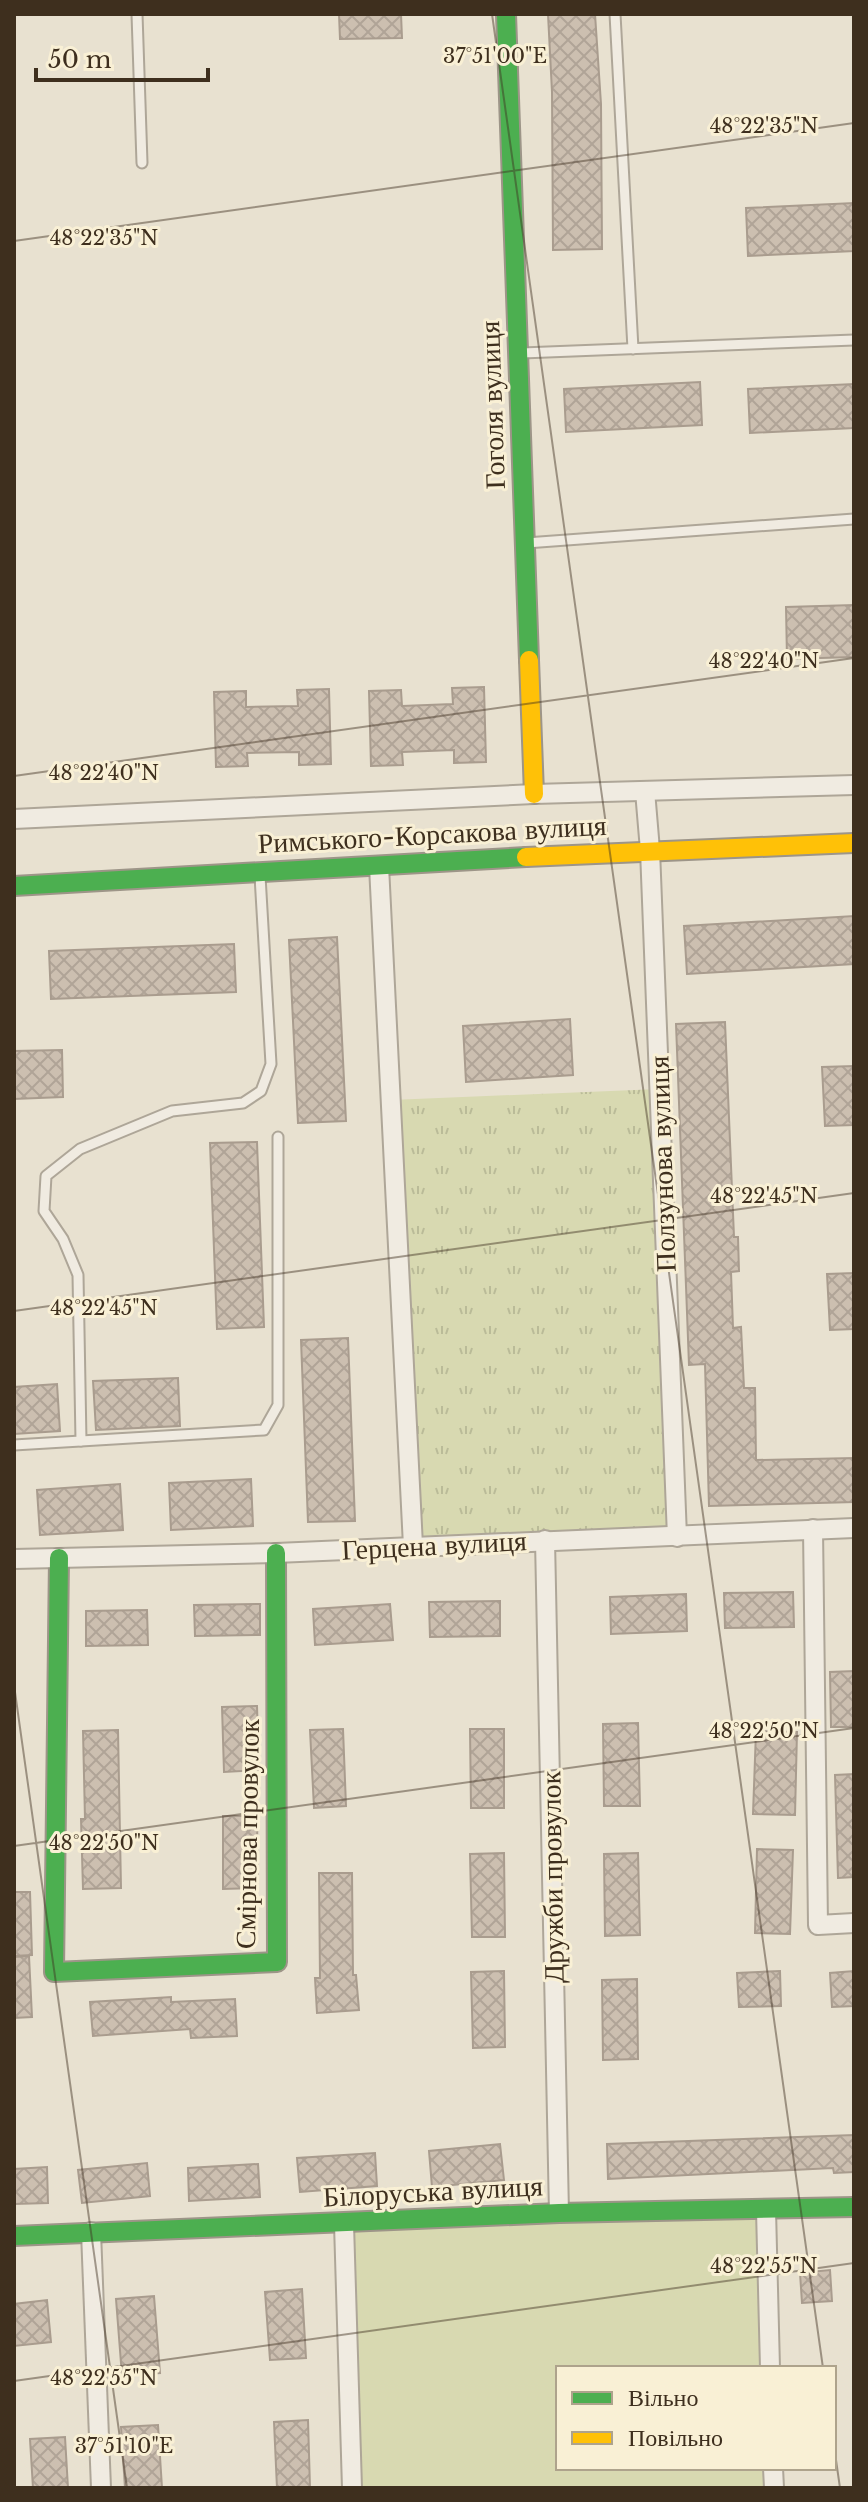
<svg xmlns="http://www.w3.org/2000/svg" width="868" height="2502" font-family="'Libre Baskerville',serif">
  <style>
    .green { fill: #d8d9b1 }
    .park { fill: url(#park-tufts) }
    .building { fill: url(#building-cross-hatch); stroke: #a99c8e; stroke-width: 2 }
    .lines { fill: none; stroke-linecap: round; stroke-linejoin: round }
    .lane-casing { stroke: #aea698; stroke-width: 13 }
    .street-casing { stroke: #aea698; stroke-width: 22 }
    .fast-casing { stroke: #9d9588; stroke-width: 22 }
    .slow-casing { stroke: #9d9588; stroke-width: 22 }
    .lane { stroke: #f0ebe1; stroke-width: 9 }
    .street { stroke: #f0ebe1; stroke-width: 18 }
    .fast { stroke: #4caf50; stroke-width: 18 }
    .slow { stroke: #ffc107; stroke-width: 18 }
    .ticks { fill: none; stroke: #3e2f1e; stroke-width: 2; stroke-opacity: 0.45 }
    .labels { text-anchor: middle; stroke-width: 6; stroke-linejoin: round; paint-order: stroke }
    .street-label { font-size: 28px; fill: #3e2f1e; stroke: #f9f0d5 }
    .ticks-label { font-size: 20px; text-anchor: middle; fill: #3e2f1e; stroke: #f9f0d5; stroke-width: 6; stroke-linejoin: round; paint-order: stroke }
  </style>
  <defs>
    <pattern id="park-tufts" width="24" height="20" patternUnits="userSpaceOnUse" patternTransform="scale(2)"><rect width="24" height="20" fill="#d8d9b1"/><path d="M3 7l-1-3M5 7V3M7 7l1-3M15 17l-1-3M17 17v-4M19 17l1-3" fill="none" stroke="#babb98"/></pattern>
    <pattern id="building-cross-hatch" width="8" height="8" patternUnits="userSpaceOnUse" patternTransform="scale(2)"><rect width="8" height="8" fill="#ccbfb0"/><path d="M0 0l8 8M0 8l8-8" fill="none" stroke="#b0a497"/></pattern>
  </defs>
  <rect width="100%" height="100%" fill="#e8e1d0"/>
  <polygon class="green" points="771,2212 776,2368 558,2368 558,2468 779,2468 780,2488 352,2488 344,2224"/>
  <polygon class="park" points="659,1089 677,1537 413,1546 391,1100"/>
  <g class="building">
    <polygon points="339,14 401,14 402,38 340,39"/>
    <polygon points="548,14 595,14 601,104 602,249 553,250 552,92"/>
    <polygon points="854,203 854,251 748,256 746,208"/>
    <polygon points="700,382 702,425 566,432 564,389"/>
    <polygon points="854,384 854,428 750,433 748,389"/>
    <polygon points="854,605 854,657 787,659 786,607"/>
    <polygon points="484,687 486,762 454,763 454,750 402,752 403,765 371,766 369,691 401,690 402,706 453,704 452,688"/>
    <polygon points="329,689 331,764 299,765 299,752 247,753 248,766 216,767 214,692 246,691 246,707 298,706 297,690"/>
    <polygon points="854,916 854,964 687,974 684,926"/>
    <polygon points="337,937 346,1121 298,1123 289,940"/>
    <polygon points="234,944 236,992 51,999 49,951"/>
    <polygon points="570,1019 573,1075 466,1082 463,1026"/>
    <polygon points="725,1022 734,1237 738,1237 739,1271 731,1272 733,1328 741,1327 744,1388 755,1388 756,1460 854,1458 854,1502 709,1506 705,1364 689,1365 676,1024"/>
    <polygon points="62,1050 63,1097 14,1099 14,1051"/>
    <polygon points="854,1066 854,1125 825,1126 822,1067"/>
    <polygon points="257,1142 264,1327 217,1329 210,1143"/>
    <polygon points="854,1273 854,1329 830,1330 827,1274"/>
    <polygon points="348,1338 355,1521 308,1522 301,1340"/>
    <polygon points="178,1378 180,1426 96,1430 93,1381"/>
    <polygon points="57,1384 60,1431 14,1434 14,1387"/>
    <polygon points="251,1479 253,1526 171,1530 169,1483"/>
    <polygon points="120,1484 123,1530 40,1535 37,1490"/>
    <polygon points="793,1592 794,1627 725,1628 724,1593"/>
    <polygon points="686,1594 687,1631 611,1634 610,1597"/>
    <polygon points="500,1601 500,1636 430,1637 429,1602"/>
    <polygon points="260,1604 260,1635 195,1636 194,1605"/>
    <polygon points="390,1604 393,1640 315,1645 313,1609"/>
    <polygon points="147,1610 148,1645 86,1646 86,1611"/>
    <polygon points="854,1671 854,1727 831,1727 830,1672"/>
    <polygon points="257,1706 259,1770 224,1772 222,1707"/>
    <polygon points="638,1723 640,1806 604,1806 603,1724"/>
    <polygon points="343,1729 346,1806 314,1808 310,1730"/>
    <polygon points="470,1729 504,1729 504,1808 471,1808"/>
    <polygon points="118,1730 121,1888 83,1889 81,1819 85,1819 83,1731"/>
    <polygon points="756,1731 797,1732 795,1815 753,1814"/>
    <polygon points="854,1774 854,1877 838,1878 835,1775"/>
    <polygon points="223,1816 257,1816 258,1888 223,1889"/>
    <polygon points="757,1849 793,1850 790,1934 755,1933"/>
    <polygon points="504,1853 505,1937 472,1937 470,1854"/>
    <polygon points="638,1853 640,1935 605,1936 604,1854"/>
    <polygon points="319,1873 352,1873 353,1975 356,1975 359,2010 317,2013 315,1978 320,1978"/>
    <polygon points="14,1892 30,1892 32,1955 14,1956"/>
    <polygon points="29,1956 32,2017 14,2018 14,1957"/>
    <polygon points="504,1971 505,2047 473,2048 471,1972"/>
    <polygon points="780,1971 781,2006 739,2007 737,1973"/>
    <polygon points="854,1971 854,2006 832,2007 830,1973"/>
    <polygon points="637,1979 638,2059 603,2060 602,1980"/>
    <polygon points="171,1997 171,2002 235,1999 237,2036 191,2038 190,2029 93,2036 90,2002"/>
    <polygon points="854,2135 854,2172 834,2173 833,2168 608,2179 607,2144"/>
    <polygon points="500,2144 504,2180 432,2187 429,2151"/>
    <polygon points="375,2153 377,2186 300,2192 297,2158"/>
    <polygon points="147,2163 150,2196 82,2203 78,2170"/>
    <polygon points="258,2164 260,2197 189,2201 188,2168"/>
    <polygon points="47,2167 48,2203 14,2204 14,2169"/>
    <polygon points="830,2270 832,2301 802,2303 800,2273"/>
    <polygon points="302,2289 306,2358 270,2360 265,2292"/>
    <polygon points="154,2296 160,2373 122,2376 116,2299"/>
    <polygon points="47,2300 51,2342 14,2346 14,2304"/>
    <polygon points="308,2420 310,2488 277,2488 274,2422"/>
    <polygon points="158,2425 162,2488 125,2488 121,2427"/>
    <polygon points="65,2437 68,2488 33,2488 30,2439"/>
  </g>
  <g class="lines">
    <g class="lane-casing">
      <g id="lane">
        <polyline points="137,14 142,163"/>
        <polyline points="615,14 633,349"/>
        <polyline points="522,353 854,340"/>
        <polyline points="526,543 854,519"/>
        <polyline points="81,1441 78,1275 63,1239 44,1211 46,1176 80,1149 172,1111 243,1103 261,1091 271,1064 260,876"/>
        <polyline points="14,1445 264,1430 278,1405 278,1137"/>
      </g>
    </g>
    <g class="street-casing">
      <g id="street">
        <polyline points="645,791 650,850 677,1537"/>
        <polyline points="14,819 534,794 854,785"/>
        <polyline points="379,866 413,1546"/>
        <polyline points="813,1529 818,1925 854,1923"/>
        <polyline points="545,1540 559,2213"/>
        <polyline points="14,1559 276,1553 854,1528"/>
        <polyline points="766,2210 770,2368"/>
        <polyline points="344,2224 352,2488"/>
        <polyline points="91,2232 101,2488"/>
        <polyline points="773,2468 774,2488"/>
      </g>
    </g>
    <g class="fast-casing">
      <g id="fast">
        <polyline points="506,14 529,660"/>
        <polyline points="14,886 526,857"/>
        <polyline points="59,1558 54,1972 277,1962 276,1553"/>
        <polyline points="14,2236 559,2213 854,2207"/>
      </g>
    </g>
    <g class="slow-casing">
      <g id="slow">
        <polyline points="529,660 534,794"/>
        <polyline points="526,857 854,843"/>
      </g>
    </g>
    <use href="#lane" class="lane"/>
    <use href="#street" class="street"/>
    <use href="#fast" class="fast"/>
    <use href="#slow" class="slow"/>
  </g>
  <path class="ticks" d="M 492,14 L 823,2368M 14,241 L 854,123M 14,776 L 854,658M 14,1311 L 854,1193M 14,1685 L 127,2488M 14,1846 L 854,1728M 14,2381 L 854,2263M 834,2446 L 840,2488"/>
  <g class="labels">
    <g class="street-label">
      <text transform="translate(492 405) rotate(-92)" y="10">Гоголя вулиця</text>
      <text transform="translate(432 834) rotate(-3)" y="10">Римського-Корсакова вулиця</text>
      <text transform="translate(662 1164) rotate(-92)" y="10">Ползунова вулиця</text>
      <text transform="translate(434 1545) rotate(-3)" y="10">Герцена вулиця</text>
      <text transform="translate(247 1834) rotate(-89)" y="10">Смірнова провулок</text>
      <text transform="translate(552 1877) rotate(-91)" y="10">Дружби провулок</text>
      <text transform="translate(433 2191) rotate(-3)" y="10">Білоруська вулиця</text>
    </g>
  </g>
  <g class="ticks-label">
    <text x="495" y="63">37°51'00"E</text>
    <text x="764" y="133">48°22'35"N</text>
    <text x="104" y="245">48°22'35"N</text>
    <text x="764" y="668">48°22'40"N</text>
    <text x="104" y="780">48°22'40"N</text>
    <text x="764" y="1203">48°22'45"N</text>
    <text x="104" y="1315">48°22'45"N</text>
    <text x="764" y="1738">48°22'50"N</text>
    <text x="104" y="1850">48°22'50"N</text>
    <text x="764" y="2273">48°22'55"N</text>
    <text x="104" y="2385">48°22'55"N</text>
    <text x="124" y="2453">37°51'10"E</text>
  </g>
  <rect width="868" height="2502" fill="none" stroke="#3e2f1e" stroke-width="32"/>
  <rect x="556" y="2366" width="280" height="104" fill="#f9f0d5" stroke="#aea38c" stroke-width="2"/>
  <rect x="572" y="2392" width="40" height="12" fill="#4caf50" stroke="#aea38c" stroke-width="2"/>
  <text x="628" y="2406" font-size="24" fill="#3e2f1e">Вільно</text>
  <rect x="572" y="2432" width="40" height="12" fill="#ffc107" stroke="#aea38c" stroke-width="2"/>
  <text x="628" y="2446" font-size="24" fill="#3e2f1e">Повільно</text>
  <path d="M36 68v12h172v-12" fill="none" stroke="#3e2f1e" stroke-width="4"/>
  <text x="48" y="68" font-size="24" fill="#3e2f1e" stroke="#f9f0d5" stroke-width="6" paint-order="stroke">50 m</text>
</svg>
